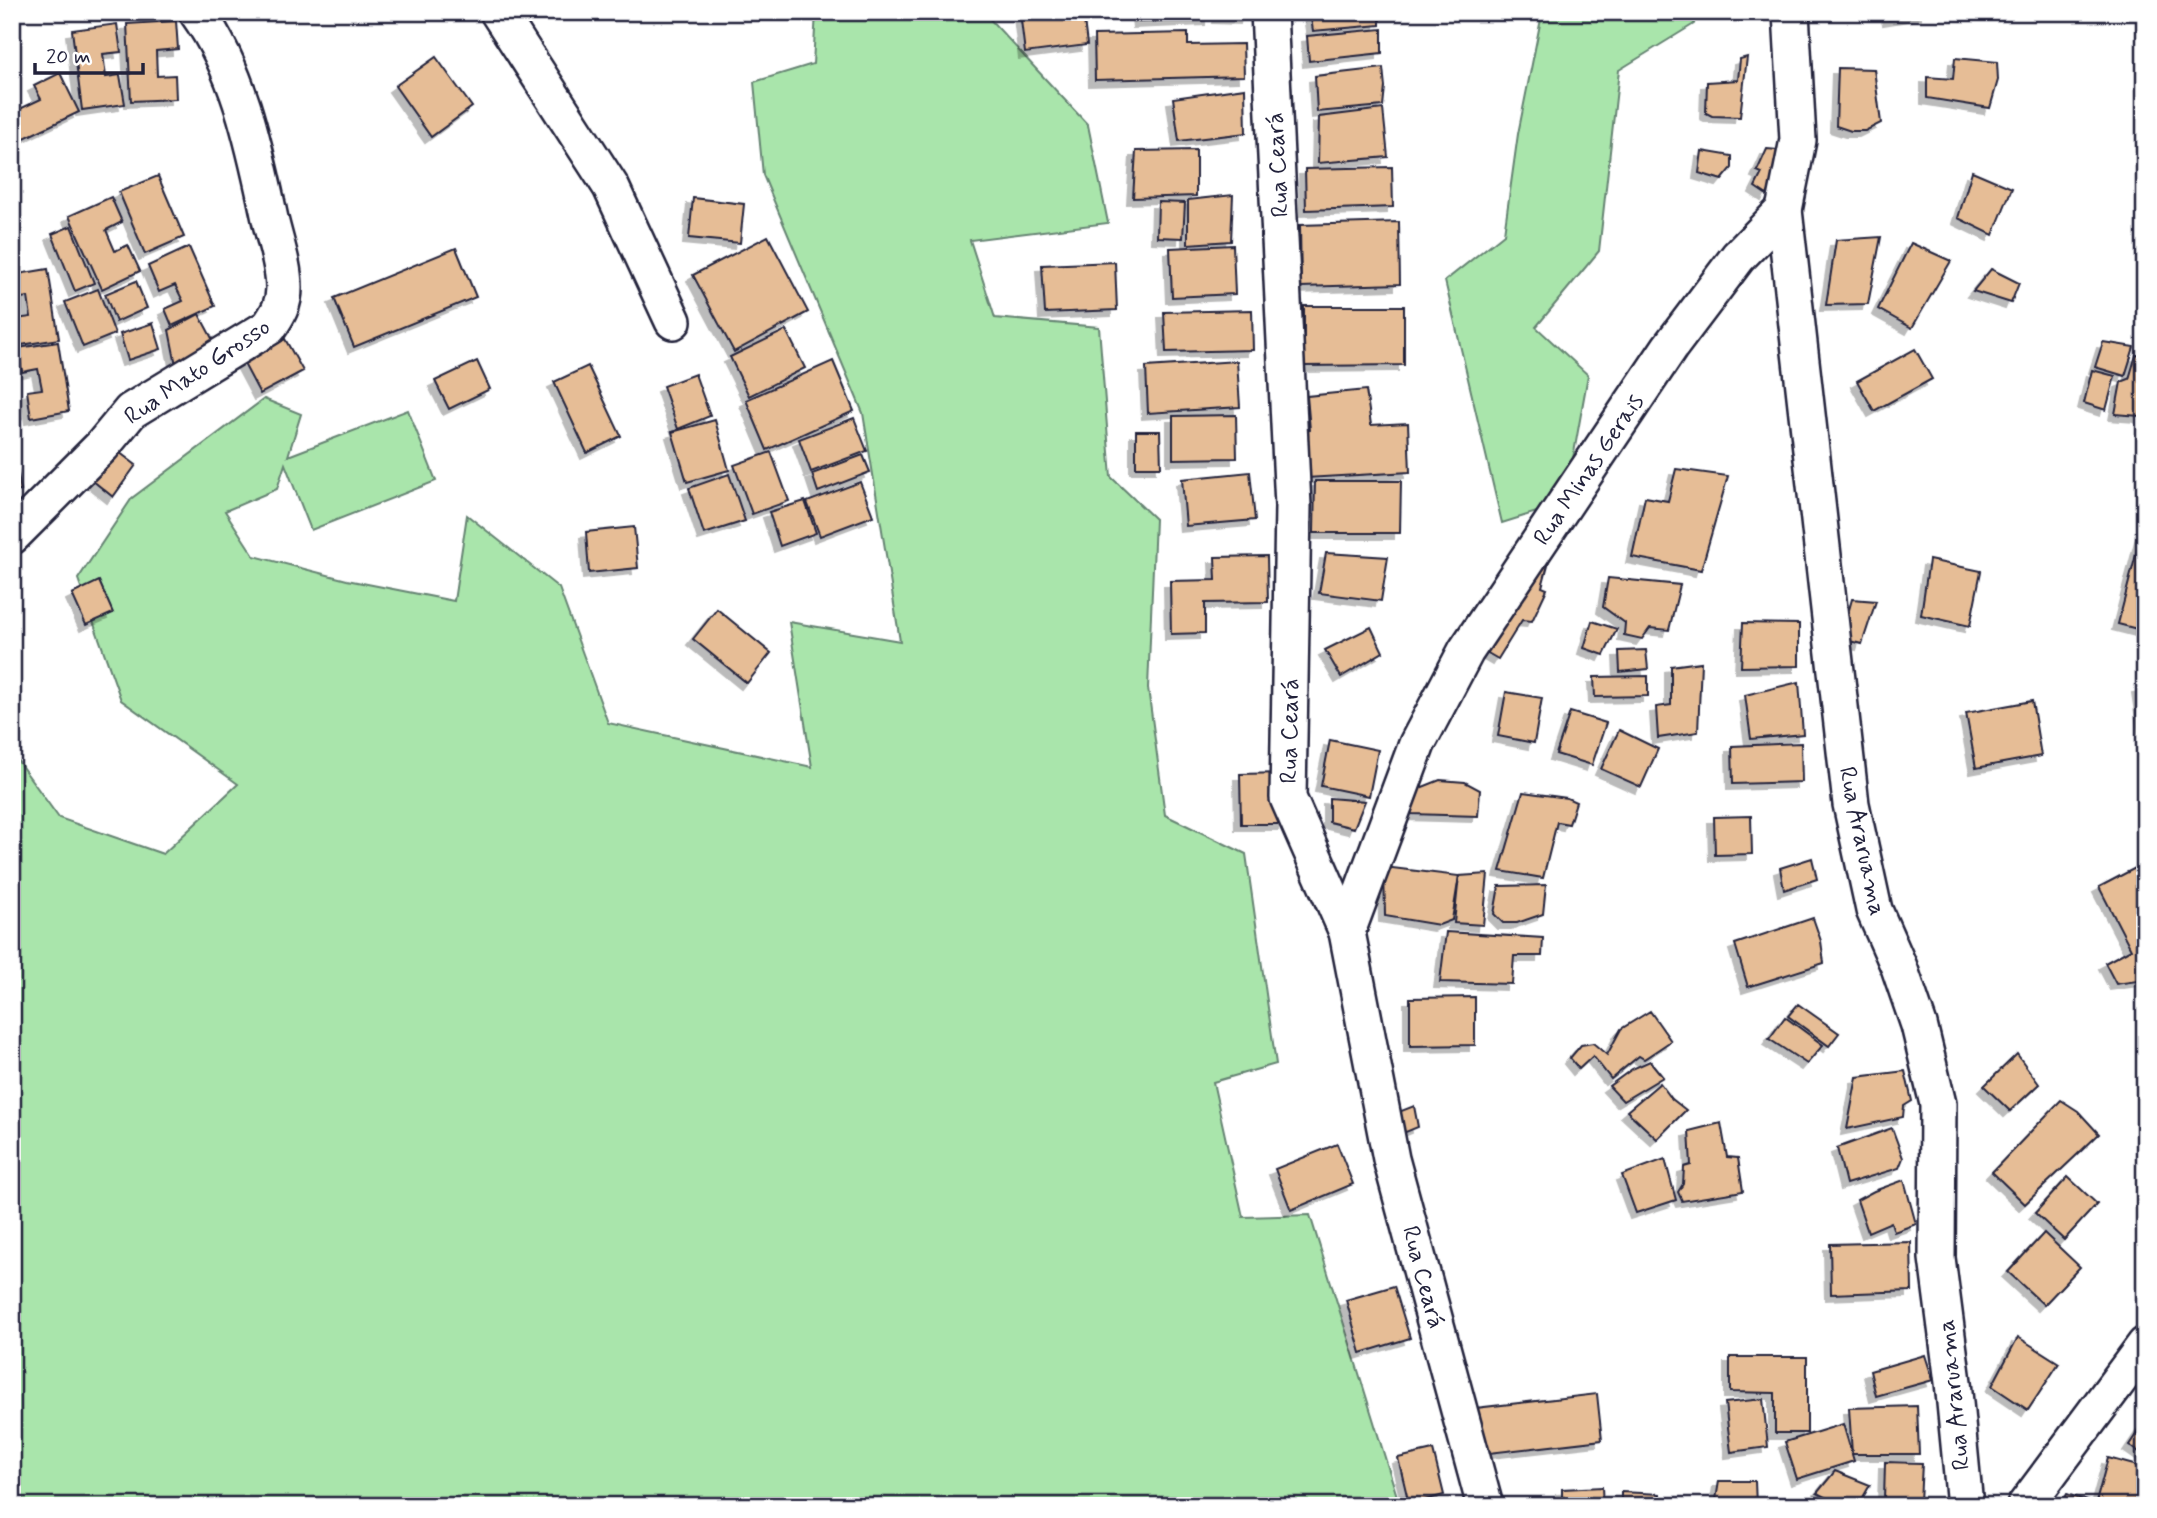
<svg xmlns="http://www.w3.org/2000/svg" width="2157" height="1518" font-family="Mynerve,sans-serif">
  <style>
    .green { fill: #a9e5ab; stroke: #668473; stroke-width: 2 }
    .building { fill: #e6bd96; stroke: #22223b; stroke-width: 2; filter: url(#shadow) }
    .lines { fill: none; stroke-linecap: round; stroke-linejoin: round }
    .minor-casing { stroke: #22223b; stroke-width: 40 }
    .minor { stroke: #fff; stroke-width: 35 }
    .labels { text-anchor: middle; stroke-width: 5; stroke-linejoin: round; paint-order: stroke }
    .street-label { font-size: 24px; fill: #22223b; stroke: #fff }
  </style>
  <defs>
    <filter id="shadow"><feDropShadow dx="-6" dy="6" stdDeviation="0" flood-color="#0004"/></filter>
  </defs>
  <rect width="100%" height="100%" fill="#fff"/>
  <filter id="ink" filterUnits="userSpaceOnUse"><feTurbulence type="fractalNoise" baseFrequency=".0143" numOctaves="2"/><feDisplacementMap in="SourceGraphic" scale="14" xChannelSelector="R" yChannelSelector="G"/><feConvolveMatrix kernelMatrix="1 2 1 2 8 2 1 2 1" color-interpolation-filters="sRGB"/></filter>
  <g filter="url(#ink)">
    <g class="green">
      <polygon points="816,12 989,12 986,15 1088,125 1108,223 970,240 995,318 1099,327 1111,477 1155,519 1148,688 1165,815 1246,854 1276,1064 1213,1082 1243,1217 1310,1215 1400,1506 12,1506 12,753 59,818 163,854 238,784 121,700 78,579 132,498 264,399 301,414 288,456 408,410 436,481 311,530 285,464 277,489 225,511 254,556 347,580 454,601 467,515 559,588 608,723 812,767 789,622 900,641 863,413 763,175 754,82 813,64"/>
      <polygon points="1533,12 1696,12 1694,24 1619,70 1599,251 1536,327 1588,375 1565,503 1502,523 1445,281 1504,234 1518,134 1541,19"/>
    </g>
    <g class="building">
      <polygon points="1020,12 1083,12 1087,45 1025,53"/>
      <polygon points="1138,12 1211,12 1211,19 1139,22"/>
      <polygon points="1219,12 1247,12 1246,18 1218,17"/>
      <polygon points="1310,12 1380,12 1380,25 1313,31"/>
      <polygon points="1887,12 1927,12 1927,13 1889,19"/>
      <polygon points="176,21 178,49 156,51 157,76 175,75 176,99 131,101 127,24"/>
      <polygon points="117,24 121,52 103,54 106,77 120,75 125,104 82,110 72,30"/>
      <polygon points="1382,29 1382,53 1309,61 1307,36"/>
      <polygon points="1188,33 1188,45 1243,44 1244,76 1095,80 1094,35"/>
      <polygon points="436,57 472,107 431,137 395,86"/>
      <polygon points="1747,57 1740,117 1712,116 1706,113 1707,82 1738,80 1740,59"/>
      <polygon points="1955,58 1997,62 1998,80 1990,108 1927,98 1927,77 1953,79"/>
      <polygon points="1383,68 1385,87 1383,106 1317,112 1315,76"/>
      <polygon points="1838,68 1874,69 1881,123 1865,131 1851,131 1836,126"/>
      <polygon points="60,73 79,112 12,144 12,93 20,109 41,99 34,86"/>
      <polygon points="1245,88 1246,133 1179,141 1173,98"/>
      <polygon points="1383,109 1388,157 1318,163 1319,117"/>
      <polygon points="1767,149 1790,151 1767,195 1755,187 1762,173 1757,171"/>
      <polygon points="1196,150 1196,196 1133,198 1136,151"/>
      <polygon points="1702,151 1732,156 1732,168 1722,180 1699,173"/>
      <polygon points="1392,167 1393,207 1306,210 1305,169"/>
      <polygon points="1972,171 2012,188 1993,235 1958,218"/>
      <polygon points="158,176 184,237 145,254 119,192"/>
      <polygon points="1233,195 1231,241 1188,244 1188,200"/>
      <polygon points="111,197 122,222 106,230 115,251 128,245 140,271 102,289 69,216"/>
      <polygon points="693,198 744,204 740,243 689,238"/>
      <polygon points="1158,202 1185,203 1183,238 1157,237"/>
      <polygon points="1399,222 1400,284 1301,287 1300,225"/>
      <polygon points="71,226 94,283 75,291 52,234"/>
      <polygon points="768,236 808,312 734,352 693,275"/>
      <polygon points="1881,237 1868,304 1826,305 1836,240"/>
      <polygon points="1911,243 1951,261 1912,328 1878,309"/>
      <polygon points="1233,245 1235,294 1172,297 1170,248"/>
      <polygon points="189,247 215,306 172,326 165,309 183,301 175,285 159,292 148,266"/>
      <polygon points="456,248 476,297 354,347 334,298"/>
      <polygon points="1115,262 1117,310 1045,313 1042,265"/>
      <polygon points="48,269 59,339 21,345 16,319 31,317 28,297 12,299 12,275"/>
      <polygon points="1991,269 2019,283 2011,303 1973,291"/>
      <polygon points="136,281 147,308 116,322 105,294"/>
      <polygon points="98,289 115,334 83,347 65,302"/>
      <polygon points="1304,306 1404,306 1404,365 1304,366"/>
      <polygon points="1252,310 1253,350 1166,352 1164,312"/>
      <polygon points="199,314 215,344 176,365 169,330"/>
      <polygon points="153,323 161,349 128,360 120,334"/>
      <polygon points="786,330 805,368 749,396 730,357"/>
      <polygon points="285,339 303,371 260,394 243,362"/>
      <polygon points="58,342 69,411 31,418 27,391 42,389 38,369 22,372 18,348"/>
      <polygon points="2103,342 2134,347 2125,376 2095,367"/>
      <polygon points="1915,349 1932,379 1874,411 1857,381"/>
      <polygon points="2136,355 2145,356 2145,390 2140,416 2115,414 2121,382 2129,379"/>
      <polygon points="477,361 490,389 449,409 435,381"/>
      <polygon points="833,361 854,411 767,450 746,400"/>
      <polygon points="1237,361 1240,407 1148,413 1146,367"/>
      <polygon points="588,366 621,436 587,453 554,382"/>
      <polygon points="2092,370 2115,376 2106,410 2084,403"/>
      <polygon points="695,374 710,416 678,429 663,386"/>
      <polygon points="1366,390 1371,425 1408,423 1410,472 1306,478 1296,433 1310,430 1307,396"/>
      <polygon points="17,392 21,419 12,420 12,393"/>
      <polygon points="1236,415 1237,458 1173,459 1173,416"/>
      <polygon points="854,418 867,451 811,472 799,439"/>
      <polygon points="715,420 729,470 687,482 672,432"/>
      <polygon points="1136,431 1160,431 1161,467 1136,467"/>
      <polygon points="12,438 21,491 12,492"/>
      <polygon points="111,446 136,465 113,497 87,476"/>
      <polygon points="771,452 789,501 752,514 734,465"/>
      <polygon points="863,455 870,472 818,492 812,474"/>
      <polygon points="1676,469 1728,476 1701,570 1632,557 1645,497 1668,501"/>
      <polygon points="1250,472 1255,520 1186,526 1182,479"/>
      <polygon points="729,474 745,521 704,534 689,488"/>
      <polygon points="1315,481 1401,481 1400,533 1314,533"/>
      <polygon points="860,482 873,516 820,536 807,502"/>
      <polygon points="805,501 816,533 780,546 769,512"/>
      <polygon points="2145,520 2145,631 2118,624"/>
      <polygon points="634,527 638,568 589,573 586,532"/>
      <polygon points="1326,553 1388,557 1381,601 1319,593"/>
      <polygon points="1267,556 1268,602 1205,603 1205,633 1171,634 1170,581 1216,580 1215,557"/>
      <polygon points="1533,560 1549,561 1542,587 1547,589 1532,621 1522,620 1498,659 1479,648"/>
      <polygon points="1929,560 1981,571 1970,626 1921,615"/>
      <polygon points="1608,578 1680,585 1669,630 1650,628 1642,639 1624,635 1625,623 1603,607"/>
      <polygon points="99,581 113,613 86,625 72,594"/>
      <polygon points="1852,599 1876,601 1862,644 1841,639"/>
      <polygon points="717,609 771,653 747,683 693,639"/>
      <polygon points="1592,621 1617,629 1604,655 1584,648"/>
      <polygon points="1743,623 1799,624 1799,666 1741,667"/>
      <polygon points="1371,627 1383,652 1341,677 1325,650"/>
      <polygon points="1646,650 1648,669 1620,672 1619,651"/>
      <polygon points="1701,662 1698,732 1658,738 1656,707 1671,705 1671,666"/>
      <polygon points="1648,676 1648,696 1595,697 1594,677"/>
      <polygon points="1799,682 1803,734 1751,739 1745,695"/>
      <polygon points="2145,686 2145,733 2138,687"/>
      <polygon points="1506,692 1542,698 1534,743 1498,736"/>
      <polygon points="2032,701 2041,756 1976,768 1966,713"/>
      <polygon points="1570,712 1606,723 1592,765 1556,754"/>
      <polygon points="1619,730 1658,749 1641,787 1601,769"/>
      <polygon points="1330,740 1378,750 1369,796 1321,786"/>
      <polygon points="1801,743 1802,782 1733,784 1732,746"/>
      <polygon points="1283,773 1284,824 1241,824 1240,774"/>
      <polygon points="1440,780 1465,782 1480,790 1478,816 1411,814 1415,790"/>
      <polygon points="1523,792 1567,798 1576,802 1569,824 1557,822 1543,878 1500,871"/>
      <polygon points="1329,798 1365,801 1354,828 1329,822"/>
      <polygon points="1751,816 1752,854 1715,855 1714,817"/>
      <polygon points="1812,858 1817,879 1784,890 1780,868"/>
      <polygon points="2145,863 2145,980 2116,984 2105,963 2131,949 2099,887"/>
      <polygon points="1384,867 1459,876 1452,920 1439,925 1385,916"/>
      <polygon points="1488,874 1483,925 1454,923 1459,876"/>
      <polygon points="1546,885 1543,914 1517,923 1503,923 1494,914 1499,886"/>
      <polygon points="1813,918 1821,941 1824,963 1748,987 1735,944"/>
      <polygon points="1446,932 1543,938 1542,956 1514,956 1512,984 1440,982"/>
      <polygon points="1475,997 1475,1045 1410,1046 1410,998"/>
      <polygon points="1798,1004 1839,1033 1829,1046 1788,1016"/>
      <polygon points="1650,1011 1671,1041 1644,1059 1639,1056 1611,1079 1593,1056 1579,1069 1570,1058 1581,1045 1593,1043 1607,1055 1621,1029"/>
      <polygon points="1785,1017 1823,1045 1807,1064 1769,1039"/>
      <polygon points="2017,1054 2039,1084 2010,1111 1984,1086"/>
      <polygon points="1650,1061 1663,1077 1623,1101 1609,1086 1632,1069"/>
      <polygon points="1905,1071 1912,1101 1904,1106 1903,1117 1847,1129 1857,1077"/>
      <polygon points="1660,1083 1672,1099 1686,1110 1657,1139 1627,1111"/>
      <polygon points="2061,1100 2078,1111 2099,1134 2025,1204 1992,1172"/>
      <polygon points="1414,1106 1418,1127 1401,1134 1396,1113"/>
      <polygon points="1721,1123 1727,1157 1738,1158 1743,1191 1682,1201 1678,1192 1683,1184 1684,1167 1691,1165 1689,1131"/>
      <polygon points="1892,1128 1903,1158 1899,1168 1846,1184 1837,1148"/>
      <polygon points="1337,1144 1353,1184 1291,1210 1275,1169"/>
      <polygon points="1665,1159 1676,1200 1636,1213 1622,1175"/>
      <polygon points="2068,1177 2097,1204 2064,1240 2035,1213"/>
      <polygon points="1904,1180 1916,1224 1894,1232 1891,1222 1868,1232 1857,1200 1874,1191"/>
      <polygon points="2044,1233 2080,1267 2044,1305 2008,1272"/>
      <polygon points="1911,1242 1912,1291 1831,1294 1830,1244"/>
      <polygon points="1394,1286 1410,1338 1361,1353 1346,1300"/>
      <polygon points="2018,1337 2059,1363 2028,1410 1992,1386"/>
      <polygon points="1925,1355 1933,1380 1876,1396 1870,1371"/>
      <polygon points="1730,1357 1807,1357 1807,1433 1775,1433 1775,1393 1730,1392"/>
      <polygon points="1597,1394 1602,1440 1481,1454 1476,1408"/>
      <polygon points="1763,1399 1768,1447 1731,1452 1725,1403"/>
      <polygon points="1917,1406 1919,1454 1852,1454 1849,1408"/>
      <polygon points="2145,1421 2145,1456 2129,1445"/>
      <polygon points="1843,1424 1854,1461 1797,1479 1785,1442"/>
      <polygon points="1433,1450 1444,1495 1409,1504 1398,1458"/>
      <polygon points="2108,1458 2145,1468 2145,1494 2141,1506 2095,1506"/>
      <polygon points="1885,1462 1922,1463 1920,1502 1884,1500"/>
      <polygon points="1835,1471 1870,1485 1858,1506 1842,1506 1817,1493"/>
      <polygon points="1719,1481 1755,1481 1756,1506 1715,1506"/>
      <polygon points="1602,1487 1603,1506 1562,1506 1562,1489"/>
      <polygon points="1621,1492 1660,1494 1660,1506 1621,1506"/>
      <polygon points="2067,1494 2090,1502 2089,1506 2061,1506"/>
    </g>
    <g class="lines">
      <g class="minor-casing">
        <g id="minor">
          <polyline points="498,12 611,187 673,321"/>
          <polyline points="1269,12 1293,506 1288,798 1347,932 1391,1159 1485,1506"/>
          <polyline points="1784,210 1851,804 1874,910 1899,967 1919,1025 1938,1104 1937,1258 1953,1382 1965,1506"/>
          <path d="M 12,536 L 102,446 L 131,411 L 269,327 C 278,314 284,304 284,288 C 284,265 275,241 270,219 C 255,149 240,72 197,12"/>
          <polyline points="1347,932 1417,744 1466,651 1670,347 1738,257 1784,210 1798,140 1791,12"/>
          <polyline points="2025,1506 2145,1345"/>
        </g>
      </g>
      <use href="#minor" class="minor"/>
    </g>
  </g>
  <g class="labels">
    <g class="street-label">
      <text transform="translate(1277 165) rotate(-93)" y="8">Rua Ceará</text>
      <text transform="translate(197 371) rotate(-34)" y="8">Rua Mato Grosso</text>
      <text transform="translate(1588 469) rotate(-56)" y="8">Rua Minas Gerais</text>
      <text transform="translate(1289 731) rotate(-89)" y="8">Rua Ceará</text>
      <text transform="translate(1863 841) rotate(78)" y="8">Rua Araruama</text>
      <text transform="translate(1424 1277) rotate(75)" y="8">Rua Ceará</text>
      <text transform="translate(1953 1395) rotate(-96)" y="8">Rua Araruama</text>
    </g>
  </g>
  <rect width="2157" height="1518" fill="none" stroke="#fff" stroke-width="42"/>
  <rect x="21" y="21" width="2115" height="1476" fill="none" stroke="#22223b" stroke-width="2.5" filter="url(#ink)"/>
  <path d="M35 63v10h108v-10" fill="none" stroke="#22223b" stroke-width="3.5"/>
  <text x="46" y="63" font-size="21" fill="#22223b" stroke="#ffffff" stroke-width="5" paint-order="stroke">20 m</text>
</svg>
